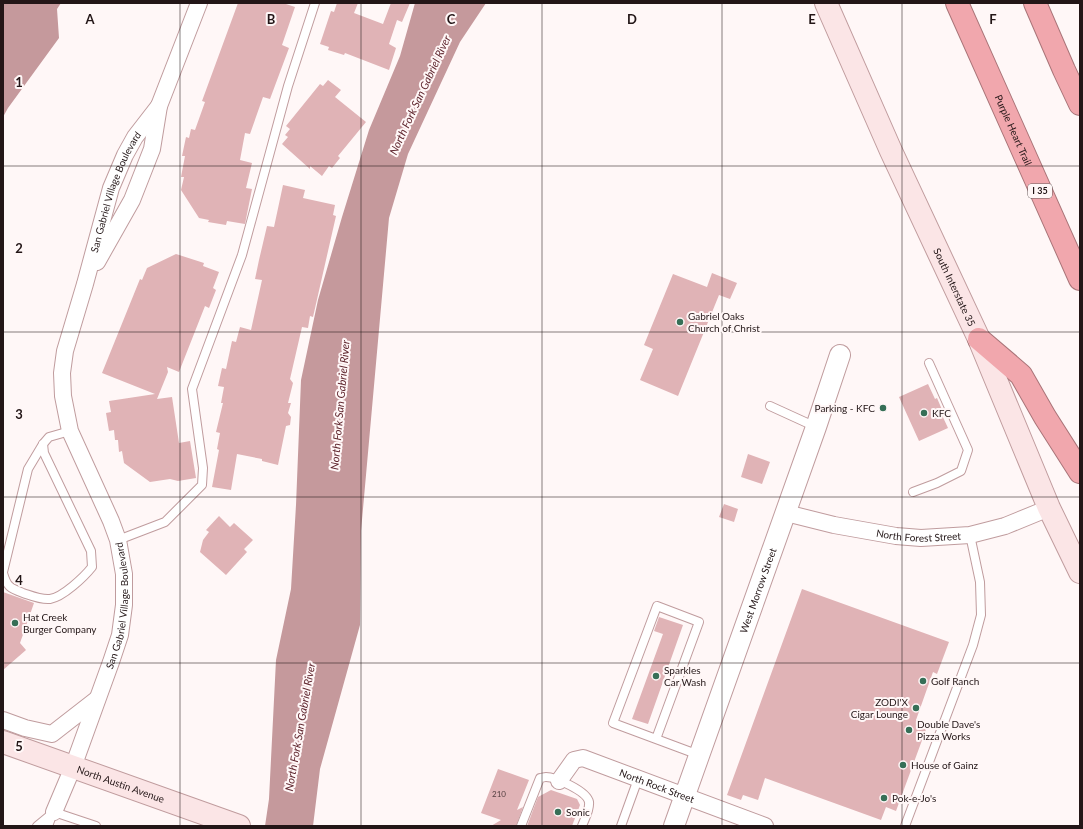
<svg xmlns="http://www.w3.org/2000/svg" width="1083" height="829" font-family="Lato,sans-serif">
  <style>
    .water { fill: #c5999c }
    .building { fill: #e0b3b6 }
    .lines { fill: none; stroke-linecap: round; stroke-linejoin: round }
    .service-casing { stroke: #c09c9e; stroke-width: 10 }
    .minor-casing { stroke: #c09c9e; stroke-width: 18 }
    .tertiary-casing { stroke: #c09c9e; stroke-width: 22 }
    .secondary-casing { stroke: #c09c9e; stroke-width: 24 }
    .motorway-casing { stroke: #a97478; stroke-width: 24 }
    .service { stroke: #fff; stroke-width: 8 }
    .minor { stroke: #fff; stroke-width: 16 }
    .tertiary { stroke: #fff; stroke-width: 20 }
    .secondary { stroke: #fbe5e6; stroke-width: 22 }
    .motorway { stroke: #f1a7ad; stroke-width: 22 }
    .grid { fill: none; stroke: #231617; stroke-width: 1; stroke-opacity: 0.55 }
    .poi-dot { fill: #366f57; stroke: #fff7f7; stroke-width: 1.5 }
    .labels { text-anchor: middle; stroke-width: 4; stroke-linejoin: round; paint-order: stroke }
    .number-label { font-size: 8px; fill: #523d3f }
    .shield { fill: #fff7f7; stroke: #655a5a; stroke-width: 1 }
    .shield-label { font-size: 9px; font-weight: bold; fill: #231617 }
    .street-label { font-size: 10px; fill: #231617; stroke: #fff7f7 }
    .poi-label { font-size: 10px; fill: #231617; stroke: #fff7f7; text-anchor: start }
    .water-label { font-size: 11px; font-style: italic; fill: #60272f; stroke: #fff7f7 }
    .grid-label { font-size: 13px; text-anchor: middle; font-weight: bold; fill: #231617; stroke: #fff7f7; stroke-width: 4; stroke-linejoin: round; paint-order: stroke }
  </style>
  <rect width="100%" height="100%" fill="#fff7f7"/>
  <g class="water">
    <polygon points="3,3 61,3 57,9 59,38 8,108 3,117"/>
    <polygon points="415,3 486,3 460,42 408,154 389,218 361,531 360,625 320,769 313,826 265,826 269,799 276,660 291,589 296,505 301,380 318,300 342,217 369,130 400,56"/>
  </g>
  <g class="building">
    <polygon points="238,3 283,3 295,7 282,45 289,48 270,99 263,97 250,134 245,133 240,160 252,163 246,188 252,189 245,224 227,221 226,225 208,222 209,220 199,218 181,190 184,177 181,177 185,156 182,156 186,137 189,138 191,129 195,130 205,102 202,101"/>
    <polygon points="337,3 358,3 354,13 383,24 391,3 410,3 402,22 397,20 389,44 396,48 389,70 345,53 344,55 328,50 329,47 320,44 331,11 334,12"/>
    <polygon points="328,80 341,90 335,97 366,122 338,156 340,158 332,168 329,166 322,176 310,166 310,169 282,144 288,137 285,135 290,129 286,126 320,84 323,86"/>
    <polygon points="283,185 305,190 303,198 335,205 333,215 336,216 313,317 310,316 308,328 302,327 290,379 293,383 288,403 291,403 288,413 291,417 290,425 286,426 278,465 262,461 262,459 237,454 231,490 212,487 219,450 217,449 220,433 216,432 223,403 221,403 224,387 218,386 222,368 226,369 232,341 236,342 240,327 251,330 262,280 255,279 259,260 267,226 274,227"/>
    <polygon points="176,254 204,263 203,266 219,272 213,288 216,290 209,308 205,306 179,372 167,367 168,372 157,399 172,397 179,443 190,441 196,478 178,481 170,479 150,482 124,463 122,451 119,452 118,440 115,440 114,430 109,431 106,413 111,412 109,401 155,394 102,373 140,279 142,280 147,268"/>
    <polygon points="712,273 737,283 730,299 719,295 678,396 640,380 653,349 644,345 673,274 707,287"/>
    <polygon points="928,384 935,399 937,398 943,412 941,413 948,428 919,441 899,397"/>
    <polygon points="748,454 770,462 762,484 741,477"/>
    <polygon points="724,504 738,509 734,522 719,517"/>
    <polygon points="219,516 230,527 234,523 253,540 244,549 247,552 226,575 200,552 203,540 209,532 206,530"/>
    <polygon points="802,589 949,642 937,674 933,672 916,720 928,724 896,811 886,807 881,820 765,778 758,800 743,795 741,800 727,795"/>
    <polygon points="3,592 34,603 20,643 26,650 3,670"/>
    <polygon points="659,617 683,625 648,724 632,719 663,634 654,631"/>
    <polygon points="498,769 529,780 517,810 523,807 516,826 491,826 501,820 481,813"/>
    <polygon points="551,790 577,799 580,805 572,826 527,826 538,797"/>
  </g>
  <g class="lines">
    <g class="service-casing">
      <g id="service">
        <polyline points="770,406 816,427"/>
        <polyline points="913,492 937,483 961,471 968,450 929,363"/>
        <polyline points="118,540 165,522 202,485 203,468 192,389 242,255 288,86 315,3"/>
        <polyline points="3,572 28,469 43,444 49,437 70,431"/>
        <path d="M 3,573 C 7,587 10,588 23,593 C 32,596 41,600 50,599 C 63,597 84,577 92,567 L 91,551 L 44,453 L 43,444"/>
        <polyline points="656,739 699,622 657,606 613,723 699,755"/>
        <polyline points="54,812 96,826"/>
        <polyline points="37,826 54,812"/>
        <polyline points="48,826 53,813"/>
        <path d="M 521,826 L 540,778 C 542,778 544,777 546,777 C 555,777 587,791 589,802 C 590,810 585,818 582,826"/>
        <polyline points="621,826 638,779"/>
        <polyline points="905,826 973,645 981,615 980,582 970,535"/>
      </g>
    </g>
    <g class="minor-casing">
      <g id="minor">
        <polyline points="97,262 132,200 152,149 159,106 199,3"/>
        <path id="s1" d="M 786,513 L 834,525 L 896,536 L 921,538 L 970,535 L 1005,526 L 1049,508"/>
        <polyline points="3,720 25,728 52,734 97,699"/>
        <path id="s2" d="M 559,781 L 574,760 L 583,758 L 765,826"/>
        <path id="s3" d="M 54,812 L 73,767 L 111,662 L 120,635 L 124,605 L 124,574 L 118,540 L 111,521 L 70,431 L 63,396 L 62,373 L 65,351 L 85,284 L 111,188 L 125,155 L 135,137 L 159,106"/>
      </g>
    </g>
    <g class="tertiary-casing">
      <g id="tertiary">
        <path id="s4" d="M 674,826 L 816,427 L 840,355"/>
      </g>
    </g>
    <g class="secondary-casing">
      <g id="secondary">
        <path id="s5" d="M 826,3 L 891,151 L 979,339 L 1049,508 L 1080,572"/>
        <path id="s6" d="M 3,742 L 239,826"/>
      </g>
    </g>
    <g class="motorway-casing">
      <g id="motorway">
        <path id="s7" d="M 957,3 L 1080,279"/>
        <polyline points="1035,3 1064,70 1080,104"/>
        <polyline points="979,339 1021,375 1045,417 1080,472"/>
      </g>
    </g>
    <use href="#service" class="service"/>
    <use href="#minor" class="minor"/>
    <use href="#tertiary" class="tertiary"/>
    <use href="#secondary" class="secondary"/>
    <use href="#motorway" class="motorway"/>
  </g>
  <path class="grid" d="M 180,3 L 180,826M 361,3 L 361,826M 542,3 L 542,826M 722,3 L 722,826M 902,3 L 902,826M 3,166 L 1080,166M 3,332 L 1080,332M 3,497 L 1080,497M 3,663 L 1080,663"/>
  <g class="poi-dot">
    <circle cx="680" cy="322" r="4"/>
    <circle cx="883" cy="408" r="4"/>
    <circle cx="924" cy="413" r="4"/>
    <circle cx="15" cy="623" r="4"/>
    <circle cx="656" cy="676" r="4"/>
    <circle cx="923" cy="681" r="4"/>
    <circle cx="916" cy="708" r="4"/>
    <circle cx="909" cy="730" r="4"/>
    <circle cx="903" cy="765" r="4"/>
    <circle cx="884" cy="798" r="4"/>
    <circle cx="558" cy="812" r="4"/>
  </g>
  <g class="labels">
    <g class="number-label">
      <text x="499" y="797">210</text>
    </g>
    <rect class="shield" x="1028" y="184" width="24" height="14" rx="3"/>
    <g class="shield-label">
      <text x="1040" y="194">I 35</text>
    </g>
    <g class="street-label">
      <text dy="4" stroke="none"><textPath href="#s7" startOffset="139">Purple Heart Trail</textPath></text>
      <text dy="4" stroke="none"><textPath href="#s3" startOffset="652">San Gabriel Village Boulevard</textPath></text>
      <text dy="4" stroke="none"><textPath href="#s5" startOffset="312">South Interstate 35</textPath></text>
      <text dy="4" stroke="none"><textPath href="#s1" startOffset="135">North Forest Street</textPath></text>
      <text dy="4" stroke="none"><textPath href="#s4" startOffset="250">West Morrow Street</textPath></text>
      <text dy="4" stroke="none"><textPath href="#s3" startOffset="218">San Gabriel Village Boulevard</textPath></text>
      <text dy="4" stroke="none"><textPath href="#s6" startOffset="125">North Austin Avenue</textPath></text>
      <text dy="4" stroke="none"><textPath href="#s2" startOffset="114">North Rock Street</textPath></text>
    </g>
    <g class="poi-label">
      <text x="688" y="320">Gabriel Oaks<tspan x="688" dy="12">Church of Christ</tspan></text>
      <text x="875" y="412" text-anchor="end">Parking - KFC</text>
      <text x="932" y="417">KFC</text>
      <text x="23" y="621">Hat Creek<tspan x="23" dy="12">Burger Company</tspan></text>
      <text x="664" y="674">Sparkles<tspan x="664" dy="12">Car Wash</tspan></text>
      <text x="931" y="685">Golf Ranch</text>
      <text x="908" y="706" text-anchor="end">ZODI'X<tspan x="908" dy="12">Cigar Lounge</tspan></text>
      <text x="917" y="728">Double Dave's<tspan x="917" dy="12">Pizza Works</tspan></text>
      <text x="911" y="769">House of Gainz</text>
      <text x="892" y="802">Pok-e-Jo's</text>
      <text x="566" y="816">Sonic</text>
    </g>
    <g class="water-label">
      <text transform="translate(420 95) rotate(-65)" y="4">North Fork San Gabriel River</text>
      <text transform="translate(340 405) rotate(-85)" y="4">North Fork San Gabriel River</text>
      <text transform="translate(300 727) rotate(-80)" y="4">North Fork San Gabriel River</text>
    </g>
  </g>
  <g class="grid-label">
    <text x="90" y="24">A</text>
    <text x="271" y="24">B</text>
    <text x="451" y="24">C</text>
    <text x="632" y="24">D</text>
    <text x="812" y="24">E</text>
    <text x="993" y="24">F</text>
    <text x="19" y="87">1</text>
    <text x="19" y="253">2</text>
    <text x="19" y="419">3</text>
    <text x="19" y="585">4</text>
    <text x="19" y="751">5</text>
  </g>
  <rect width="1083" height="829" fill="none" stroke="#231617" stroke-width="8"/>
</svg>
